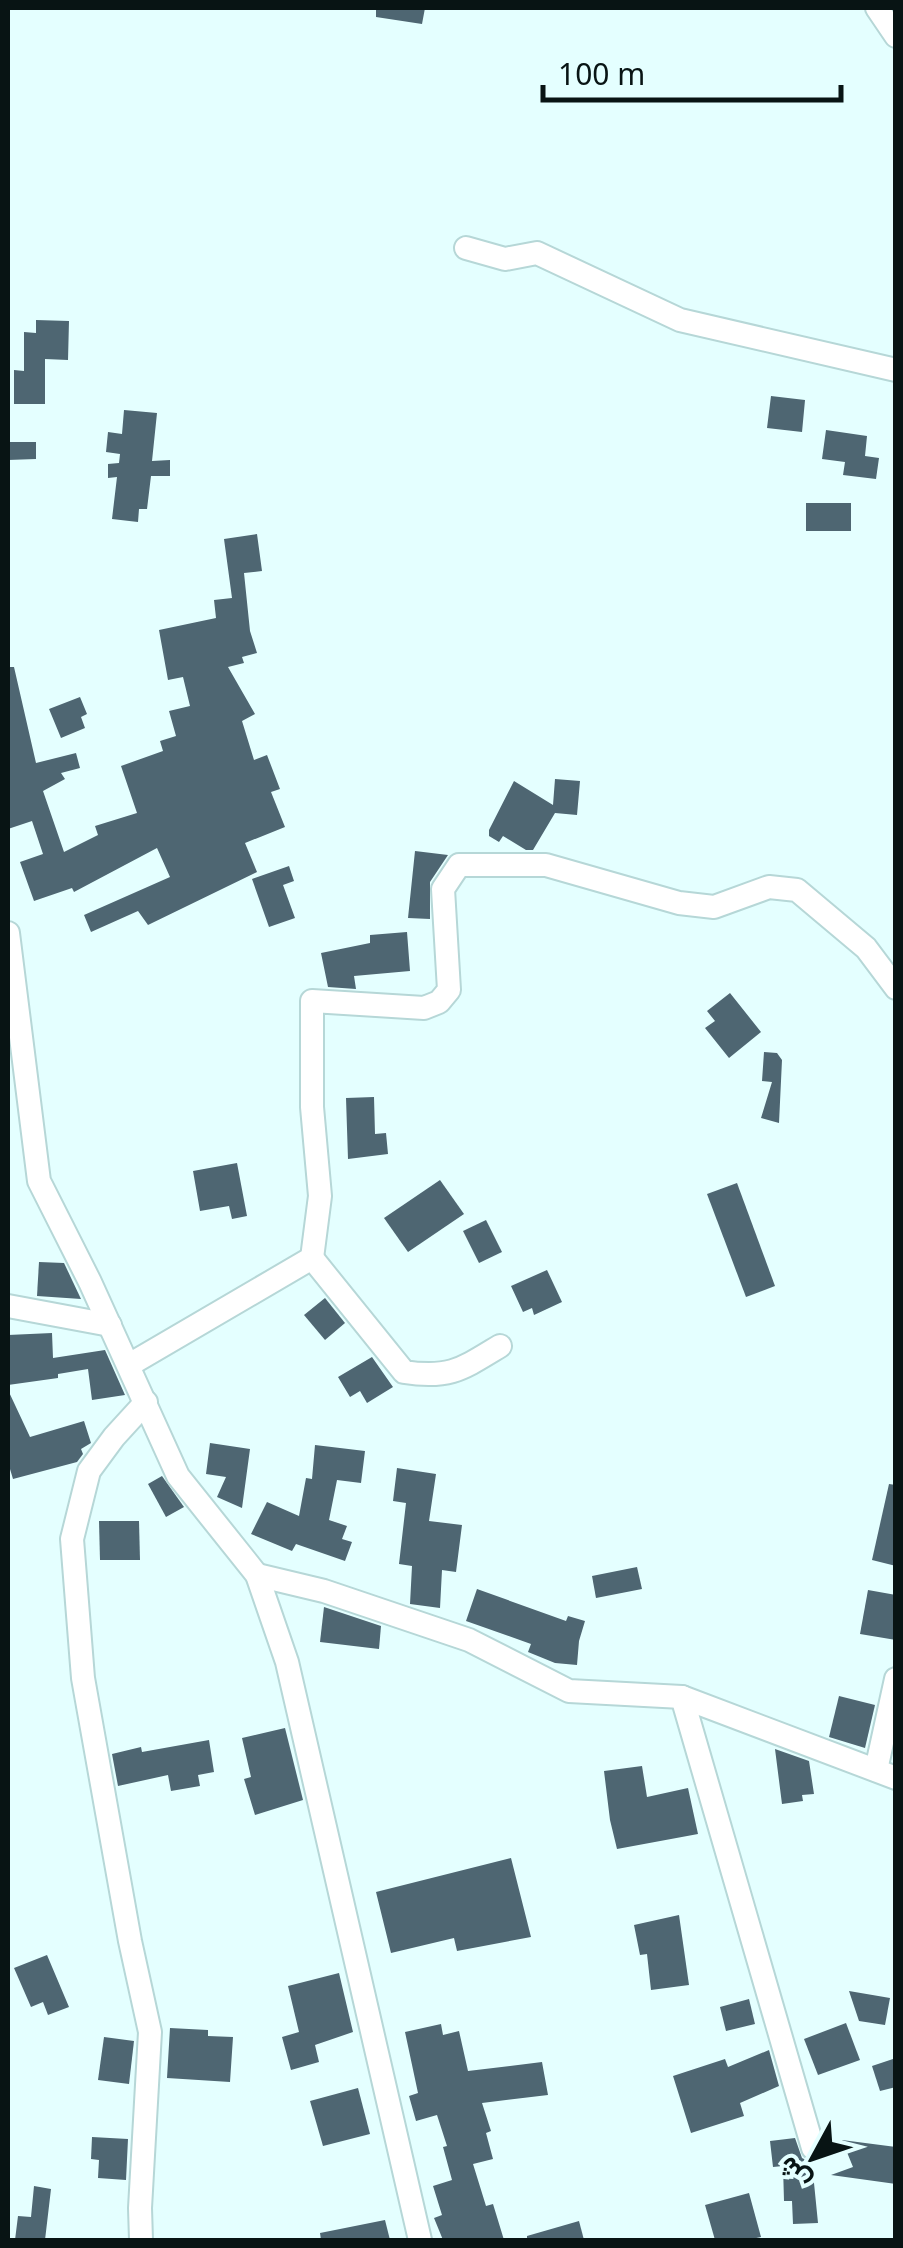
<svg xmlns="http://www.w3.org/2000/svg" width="903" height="2248" font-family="'Noto Sans',Vazirmatn,sans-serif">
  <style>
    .building { fill: #4e6672 }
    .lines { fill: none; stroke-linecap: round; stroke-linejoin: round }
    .street-casing { stroke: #b6d7d7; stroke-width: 26 }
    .street { stroke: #fff; stroke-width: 22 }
  </style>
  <rect width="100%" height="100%" fill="#e4ffff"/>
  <g class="building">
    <polygon points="376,8 425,8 422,24 376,17"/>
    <polygon points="36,320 69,321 68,360 45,359 45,404 14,404 14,370 24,371 24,332 36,333"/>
    <polygon points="771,396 805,400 802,432 767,428"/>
    <polygon points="124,410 157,413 152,461 170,460 170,476 151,476 147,509 139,509 138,522 112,519 117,477 108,478 108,464 119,463 120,454 106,452 108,432 122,434"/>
    <polygon points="826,430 867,436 865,456 879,458 876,479 843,475 845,462 822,459"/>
    <polygon points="8,442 36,442 36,459 8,460"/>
    <rect x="806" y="503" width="45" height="28"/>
    <polygon points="257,534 262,571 244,573 250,631 257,653 242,657 244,663 228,667 255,714 242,721 254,760 267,755 280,789 271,792 285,827 245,843 257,872 148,925 138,911 91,932 84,915 170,877 157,848 74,892 72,888 34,901 20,862 43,854 32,821 8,829 8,667 14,667 36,763 76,753 80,768 61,773 65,779 43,791 64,852 98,835 95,826 137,813 121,766 163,751 160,741 176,736 169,711 190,706 183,677 168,680 159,630 216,618 214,600 232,598 224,539"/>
    <polygon points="80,697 87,714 81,717 85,728 61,738 49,709"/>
    <polygon points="555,779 580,781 577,815 555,813 533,850 526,850 503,836 499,842 489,836 489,830 514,781 553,805"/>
    <polygon points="415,851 448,855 430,882 430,919 408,918"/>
    <polygon points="289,866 294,881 283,885 295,918 269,927 252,879"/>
    <polygon points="407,932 410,971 354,976 356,989 328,987 321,953 370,943 370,935"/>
    <polygon points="730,993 761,1032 729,1058 705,1028 715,1021 707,1011"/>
    <polygon points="764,1052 777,1053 782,1060 779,1123 761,1118 772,1082 762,1081"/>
    <polygon points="374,1097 375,1134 386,1133 388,1154 348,1159 346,1098"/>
    <polygon points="237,1163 247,1216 232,1219 229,1206 200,1211 193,1171"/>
    <polygon points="440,1180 464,1214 408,1252 384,1218"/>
    <polygon points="737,1183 775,1286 746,1297 707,1194"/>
    <polygon points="486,1220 502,1252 479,1263 463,1231"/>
    <polygon points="39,1262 64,1263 81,1299 37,1296"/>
    <polygon points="547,1270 562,1302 534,1315 532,1308 523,1312 511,1286"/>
    <polygon points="325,1298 345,1323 325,1340 304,1315"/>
    <polygon points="52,1333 53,1358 105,1350 125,1395 92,1400 88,1369 58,1374 58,1378 8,1385 8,1335"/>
    <polygon points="372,1357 393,1387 367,1403 360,1391 350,1397 338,1377"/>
    <polygon points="8,1390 30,1437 84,1421 91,1443 81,1449 83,1454 77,1462 13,1479 10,1469 8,1470"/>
    <polygon points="210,1443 250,1449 242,1508 217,1497 226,1477 206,1474"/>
    <polygon points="315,1445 365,1451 361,1483 337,1480 329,1520 347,1526 342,1539 352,1542 345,1561 296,1544 292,1551 251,1534 267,1502 299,1516 306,1478 312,1479"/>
    <polygon points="397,1468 436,1474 429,1521 462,1525 456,1572 442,1570 440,1608 410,1604 412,1566 399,1564 406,1503 393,1501"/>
    <polygon points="162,1476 184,1507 166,1517 148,1484"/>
    <polygon points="889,1484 896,1485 896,1566 872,1560"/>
    <polygon points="99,1521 139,1521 140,1560 100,1560"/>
    <polygon points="637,1567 642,1589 596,1598 592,1576"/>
    <polygon points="477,1589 566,1621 568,1616 585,1621 579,1641 577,1665 555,1663 528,1652 531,1644 466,1621"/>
    <polygon points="868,1590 896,1595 896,1640 860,1634"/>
    <polygon points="324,1607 381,1626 379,1649 320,1642"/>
    <polygon points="839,1696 875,1705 865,1748 829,1737"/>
    <polygon points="285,1728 303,1800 255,1815 244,1779 251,1777 242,1738"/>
    <polygon points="209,1740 214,1772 198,1775 200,1786 171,1791 168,1775 118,1786 112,1754 141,1747 142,1752"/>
    <polygon points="775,1749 809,1761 814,1794 802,1795 803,1801 782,1804"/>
    <polygon points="642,1766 647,1797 688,1788 698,1834 617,1849 610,1820 604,1771"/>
    <polygon points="511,1858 531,1937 457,1951 454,1938 391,1953 376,1892"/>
    <polygon points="679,1915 689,1985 651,1990 647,1954 640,1955 634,1925"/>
    <polygon points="47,1955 69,2007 48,2015 43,2002 31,2007 14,1968"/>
    <polygon points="339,1973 353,2032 315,2045 319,2062 291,2070 282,2037 299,2032 288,1986"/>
    <polygon points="849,1991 890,1998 885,2025 859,2021"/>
    <polygon points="749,1999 755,2024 726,2031 720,2007"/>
    <polygon points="846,2023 860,2060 818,2075 804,2039"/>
    <polygon points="441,2024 443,2035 459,2031 468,2071 542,2062 548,2095 482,2103 491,2131 486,2133 493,2159 473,2164 486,2206 493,2204 504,2240 443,2240 434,2218 442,2215 433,2186 452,2180 443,2147 447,2146 437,2115 416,2121 409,2096 418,2093 405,2032"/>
    <polygon points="170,2028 208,2030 208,2036 233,2037 230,2082 167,2078"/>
    <polygon points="104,2037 134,2041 129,2084 98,2080"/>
    <polygon points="769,2050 779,2086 740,2103 744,2116 691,2133 673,2076 725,2059 728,2067"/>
    <polygon points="896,2058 896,2087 880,2091 872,2066"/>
    <polygon points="358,2088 370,2134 323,2146 310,2101"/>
    <polygon points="92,2137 128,2139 126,2180 98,2178 99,2160 91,2159"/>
    <polygon points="795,2138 802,2158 812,2163 818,2223 793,2224 792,2201 784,2201 783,2166 773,2167 770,2141"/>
    <polygon points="842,2140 896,2147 896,2184 831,2175 853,2167"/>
    <polygon points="34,2186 51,2189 45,2240 15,2240 18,2216 31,2217"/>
    <polygon points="749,2193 761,2237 747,2240 715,2240 705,2205"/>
    <polygon points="385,2220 390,2240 321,2240 320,2233"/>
    <polygon points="579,2221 584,2240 527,2240 527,2236"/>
  </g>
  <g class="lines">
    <g class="street-casing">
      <g id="street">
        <polyline points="877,8 896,36"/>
        <polyline points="466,248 505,259 537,253 680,320 896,370"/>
        <polyline points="8,933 39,1181 90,1282 178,1476 257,1575 287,1662 420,2240"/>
        <path d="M 312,1258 L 404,1372 C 450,1379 462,1369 500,1346"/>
        <polyline points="8,1306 110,1325"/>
        <polyline points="129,1365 312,1258 320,1196 312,1107 312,1001 424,1008 439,1002 449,990 443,889 459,865 546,865 679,903 714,907 769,887 797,890 866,948 896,988"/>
        <polyline points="257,1575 324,1591 469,1640 569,1691 682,1697 896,1778"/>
        <polyline points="682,1697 813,2148"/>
        <polyline points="876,1770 896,1679"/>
        <polyline points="141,2240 140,2208 150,2032 130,1941 83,1678 72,1539 89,1471 114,1437 146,1402"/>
      </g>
    </g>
    <use href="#street" class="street"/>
  </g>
  <rect width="903" height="2248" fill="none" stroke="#081414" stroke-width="20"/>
  <g transform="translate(813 2158) rotate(230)" stroke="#e4ffff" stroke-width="8" paint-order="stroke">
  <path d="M0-8L18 38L0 25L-18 38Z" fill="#081414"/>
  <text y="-15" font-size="28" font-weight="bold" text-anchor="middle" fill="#081414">ش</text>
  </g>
  <path d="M543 85v15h298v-15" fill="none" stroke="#081414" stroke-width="5"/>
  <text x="558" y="85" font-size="30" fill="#081414" stroke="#e4ffff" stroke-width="8" paint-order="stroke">100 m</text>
</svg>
